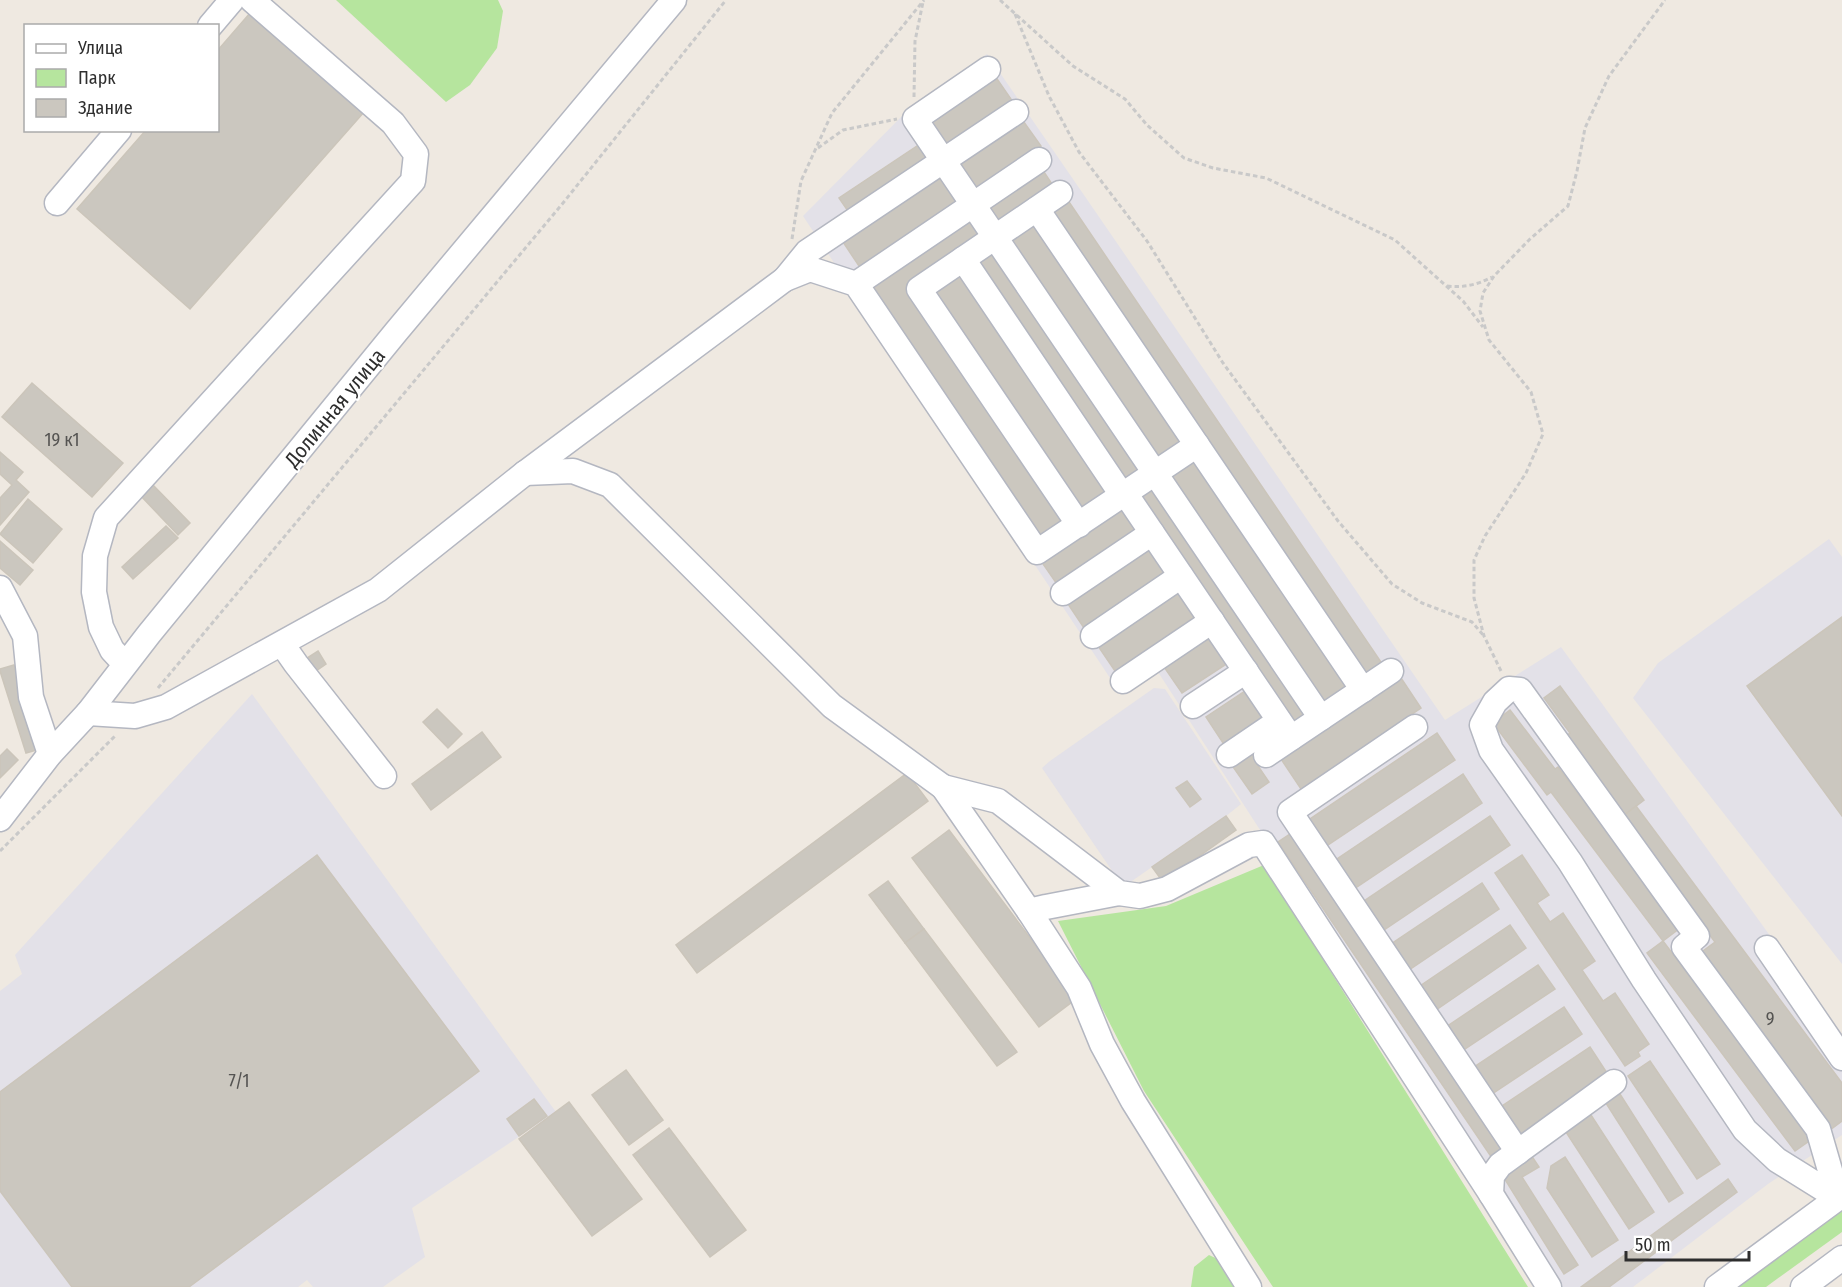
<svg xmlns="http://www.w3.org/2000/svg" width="1842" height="1287" font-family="'Fira Sans Condensed',sans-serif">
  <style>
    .industrial { fill: #e3e1e8 }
    .green { fill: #b6e59e }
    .building { fill: #cbc7bf; stroke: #cbc5ba; stroke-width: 1.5 }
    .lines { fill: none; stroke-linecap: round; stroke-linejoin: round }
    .minor-casing { stroke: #b4b7c1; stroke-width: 27 }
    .path { stroke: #c9c9c9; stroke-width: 3; stroke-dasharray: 4.5 3; stroke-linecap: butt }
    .minor { stroke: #fff; stroke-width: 24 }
    .labels { text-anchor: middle; stroke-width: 4.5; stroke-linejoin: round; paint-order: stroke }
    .number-label { font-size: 18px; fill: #555452 }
    .street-label { font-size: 21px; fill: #2e2e2e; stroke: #fff }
  </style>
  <rect width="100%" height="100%" fill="#efe9e1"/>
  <g class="industrial">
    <polygon points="987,54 1445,720 1561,647 1842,1035 1842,1135 1768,1184 1633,1287 1555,1287 1158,672 1118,690 803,216 907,111"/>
    <polygon points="1829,539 1842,557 1842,964 1633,698 1658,663"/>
    <polygon points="1154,688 1165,689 1241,804 1226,816 1236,830 1163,882 1152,867 1129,883 1117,878 1042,768 1050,761"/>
    <polygon points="252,694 556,1112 412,1208 425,1257 383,1287 313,1287 307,1280 298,1287 0,1287 0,991 22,974 15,955"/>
  </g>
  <g class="green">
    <polygon points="336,0 498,0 503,11 497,48 470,85 446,102"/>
    <polygon points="1264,865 1528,1287 1273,1287 1144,1091 1058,921 1166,906"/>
    <polygon points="1842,1205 1842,1232 1766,1287 1731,1287"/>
    <polygon points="1209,1255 1224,1262 1239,1287 1191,1287 1194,1267"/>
  </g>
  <g class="building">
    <polygon points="250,13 364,112 190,309 77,209 146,130 218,130 218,50"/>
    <polygon points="995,76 1013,102 943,149 925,123"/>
    <polygon points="1021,118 1041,146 975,191 956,163"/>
    <polygon points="920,144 930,159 850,214 839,198"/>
    <polygon points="1040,166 1052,184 996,222 984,204"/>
    <polygon points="940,177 957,203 861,269 843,242"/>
    <polygon points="1067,199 1383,665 1367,677 1050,210"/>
    <polygon points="973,217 983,233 907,284 1069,523 1042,542 869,287"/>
    <polygon points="1031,220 1182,442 1155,459 1005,237"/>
    <polygon points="992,247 1141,468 1125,479 975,258"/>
    <polygon points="961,274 1109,492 1080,512 932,293"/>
    <polygon points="32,383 123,463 92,497 2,417"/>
    <polygon points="0,452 23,472 16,480 29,492 0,525 0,498 12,485 0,474"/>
    <polygon points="1196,460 1350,687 1322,706 1168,479"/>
    <polygon points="152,484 190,523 178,535 140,495"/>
    <polygon points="1154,485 1308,713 1291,724 1137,497"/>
    <polygon points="28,499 62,529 33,563 0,534"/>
    <polygon points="1126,503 1144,530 1059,587 1041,561"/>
    <polygon points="166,526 178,538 133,579 122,567"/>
    <polygon points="0,541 33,570 20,585 0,568"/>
    <polygon points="1153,542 1174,572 1086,631 1066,601"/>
    <polygon points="1183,584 1202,612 1115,671 1096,643"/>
    <polygon points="1842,617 1842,816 1747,686"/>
    <polygon points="1211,631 1231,661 1182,693 1162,664"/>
    <polygon points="318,651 326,664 313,673 304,660"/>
    <polygon points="14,665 40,749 26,753 0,671 0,669"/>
    <polygon points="1401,678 1421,708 1301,789 1281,759"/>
    <polygon points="1560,686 1644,800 1622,817 1563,738 1570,733 1544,698"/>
    <polygon points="1245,691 1264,719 1225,746 1206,717"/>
    <polygon points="437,709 462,734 448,748 423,722"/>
    <polygon points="1510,710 1555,769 1558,767 1680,928 1663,941 1551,792 1547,795 1493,723"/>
    <polygon points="482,732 501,757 431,810 412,784"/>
    <polygon points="1437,733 1455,760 1325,847 1307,821"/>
    <polygon points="1254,748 1264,762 1258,766 1269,782 1252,794 1231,764"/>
    <polygon points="7,749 18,760 0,778 0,756"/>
    <polygon points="907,773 928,801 697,973 676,945"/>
    <polygon points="1463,774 1482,803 1354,889 1334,861"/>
    <polygon points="1187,781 1201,799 1190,807 1176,788"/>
    <polygon points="1636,806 1842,1083 1842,1121 1830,1130 1699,954 1715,942 1622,817"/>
    <polygon points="1226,816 1236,830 1163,882 1152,867"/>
    <polygon points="1490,816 1510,845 1381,932 1361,903"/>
    <polygon points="949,830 1076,999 1039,1027 912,858"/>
    <polygon points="1293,832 1509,1150 1494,1161 1278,842"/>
    <polygon points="317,855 479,1071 189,1287 72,1287 0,1191 0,1092"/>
    <polygon points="1522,855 1549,895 1537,903 1550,922 1563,913 1595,961 1582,970 1603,1001 1615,993 1649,1044 1638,1052 1640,1056 1625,1066 1495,873"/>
    <polygon points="888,881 924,929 905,943 869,895"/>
    <polygon points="1482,883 1499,909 1409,970 1391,944"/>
    <polygon points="1510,925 1526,948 1436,1010 1420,986"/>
    <polygon points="924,929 1017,1052 997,1066 905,943"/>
    <polygon points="1663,941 1812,1139 1795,1151 1647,953"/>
    <polygon points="1538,965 1555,989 1462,1051 1446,1027"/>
    <polygon points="1564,1007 1582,1034 1492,1094 1474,1067"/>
    <polygon points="1590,1047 1609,1076 1522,1135 1502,1106"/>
    <polygon points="1650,1061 1720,1164 1697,1179 1628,1076"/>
    <polygon points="626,1070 663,1120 629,1145 592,1095"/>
    <polygon points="1618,1091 1683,1193 1669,1202 1604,1100"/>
    <polygon points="534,1099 547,1116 519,1136 507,1119"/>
    <polygon points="569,1102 642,1199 592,1236 519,1139"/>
    <polygon points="1589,1112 1654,1212 1629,1229 1564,1129"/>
    <polygon points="669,1128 746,1230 710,1257 633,1155"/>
    <polygon points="1531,1155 1539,1167 1522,1177 1578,1265 1564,1274 1501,1173"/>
    <polygon points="1565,1157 1618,1240 1592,1257 1547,1188 1551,1166"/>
    <polygon points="1728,1179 1737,1192 1609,1287 1581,1287"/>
  </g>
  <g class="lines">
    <g class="minor-casing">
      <g id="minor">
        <polyline points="210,26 232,0"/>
        <polyline points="988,69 915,119 1321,718"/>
        <polyline points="1060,193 919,289 1079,525"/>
        <polyline points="57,203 119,130"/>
        <polyline points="1037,209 1363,690"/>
        <polyline points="963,259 1122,495"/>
        <polyline points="785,279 810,269 856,284 1037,552 1197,445"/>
        <polyline points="856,284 1039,160"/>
        <polyline points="525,473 573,471 610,485 832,706 943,787 1029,911 1079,988 1102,1044 1133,1101 1249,1287"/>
        <polyline points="1125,493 1291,738"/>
        <polyline points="0,588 25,636 31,697 50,754"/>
        <polyline points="1063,593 1152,533"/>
        <polyline points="1093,636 1181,576"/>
        <polyline points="282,644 296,664 384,776"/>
        <polyline points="125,664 112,650 101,627 94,592 95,556 106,518 413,181 416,154 393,123 252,0"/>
        <polyline points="1123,681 1212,621"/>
        <polygon points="1509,689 1520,690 1697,936 1684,947 1818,1129 1838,1198 1777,1160 1745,1130 1644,980 1570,862 1491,750 1482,725 1495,702"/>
        <polyline points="1193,706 1246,671"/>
        <polyline points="88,713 135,716 166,707 378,590 525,473 785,279 807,252 1016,112"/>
        <polyline points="1415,727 1290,812 1518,1152"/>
        <polyline points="1229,755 1279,721"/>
        <polyline points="1266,755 1391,671"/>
        <polyline points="943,787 998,801 1119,893 1140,896 1167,889 1249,845 1263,843 1491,1194"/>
        <polyline points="0,819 50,754 88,713 149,634 396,332 674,0"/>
        <polyline points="1029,911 1046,907 1119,893"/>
        <polyline points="1767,948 1842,1058"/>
        <polyline points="1549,1287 1491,1194 1492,1176 1500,1165 1614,1082"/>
        <polyline points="1717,1287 1842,1195"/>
        <polyline points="1803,1287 1842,1258"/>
      </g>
    </g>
    <g class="path">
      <polyline points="1000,0 1073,66 1125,99 1147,125 1184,158 1213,168 1266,178 1395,240 1463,301 1483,327"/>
      <polyline points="1015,14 1049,96 1079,152 1147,241 1223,363 1338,521 1392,584 1422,603 1472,622 1484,636"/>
      <polyline points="914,97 915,41 923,2"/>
      <polyline points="818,148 843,130 897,119"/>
      <polyline points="792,239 801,181 832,113 924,0"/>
      <path d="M 1447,286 C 1463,288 1477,285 1492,277"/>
      <polyline points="1501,671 1484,636 1474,598 1474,560 1485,536 1526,473 1543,434 1531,392 1489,340 1480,311 1483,293 1494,276 1530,239 1568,206 1577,171 1585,128 1609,76 1665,0"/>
      <polyline points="158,688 563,203 726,0"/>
      <polyline points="0,851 116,735"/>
    </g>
    <use href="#minor" class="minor"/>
  </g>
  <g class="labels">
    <g class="number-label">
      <text x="62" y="446">19 к1</text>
      <text x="1770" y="1025">9</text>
      <text x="239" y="1087">7/1</text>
    </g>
    <g class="street-label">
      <text transform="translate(335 408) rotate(-51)" y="7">Долинная улица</text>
    </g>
  </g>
  <rect x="24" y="24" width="195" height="108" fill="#ffffff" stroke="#ababab" stroke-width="1.5"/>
  <rect x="36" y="44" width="30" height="9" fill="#ffffff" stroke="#ababab" stroke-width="1.5"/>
  <text x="78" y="54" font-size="18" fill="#2e2e2e">Улица</text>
  <rect x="36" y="69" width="30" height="18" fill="#b6e59e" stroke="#ababab" stroke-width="1.5"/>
  <text x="78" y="84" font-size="18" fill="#2e2e2e">Парк</text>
  <rect x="36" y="99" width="30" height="18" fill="#cbc7bf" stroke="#ababab" stroke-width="1.5"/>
  <text x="78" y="114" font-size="18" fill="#2e2e2e">Здание</text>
  <path d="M1626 1251v9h123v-9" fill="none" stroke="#2e2e2e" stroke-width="3"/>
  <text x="1635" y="1251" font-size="18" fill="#2e2e2e" stroke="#ffffff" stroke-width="4.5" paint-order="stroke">50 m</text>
</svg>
